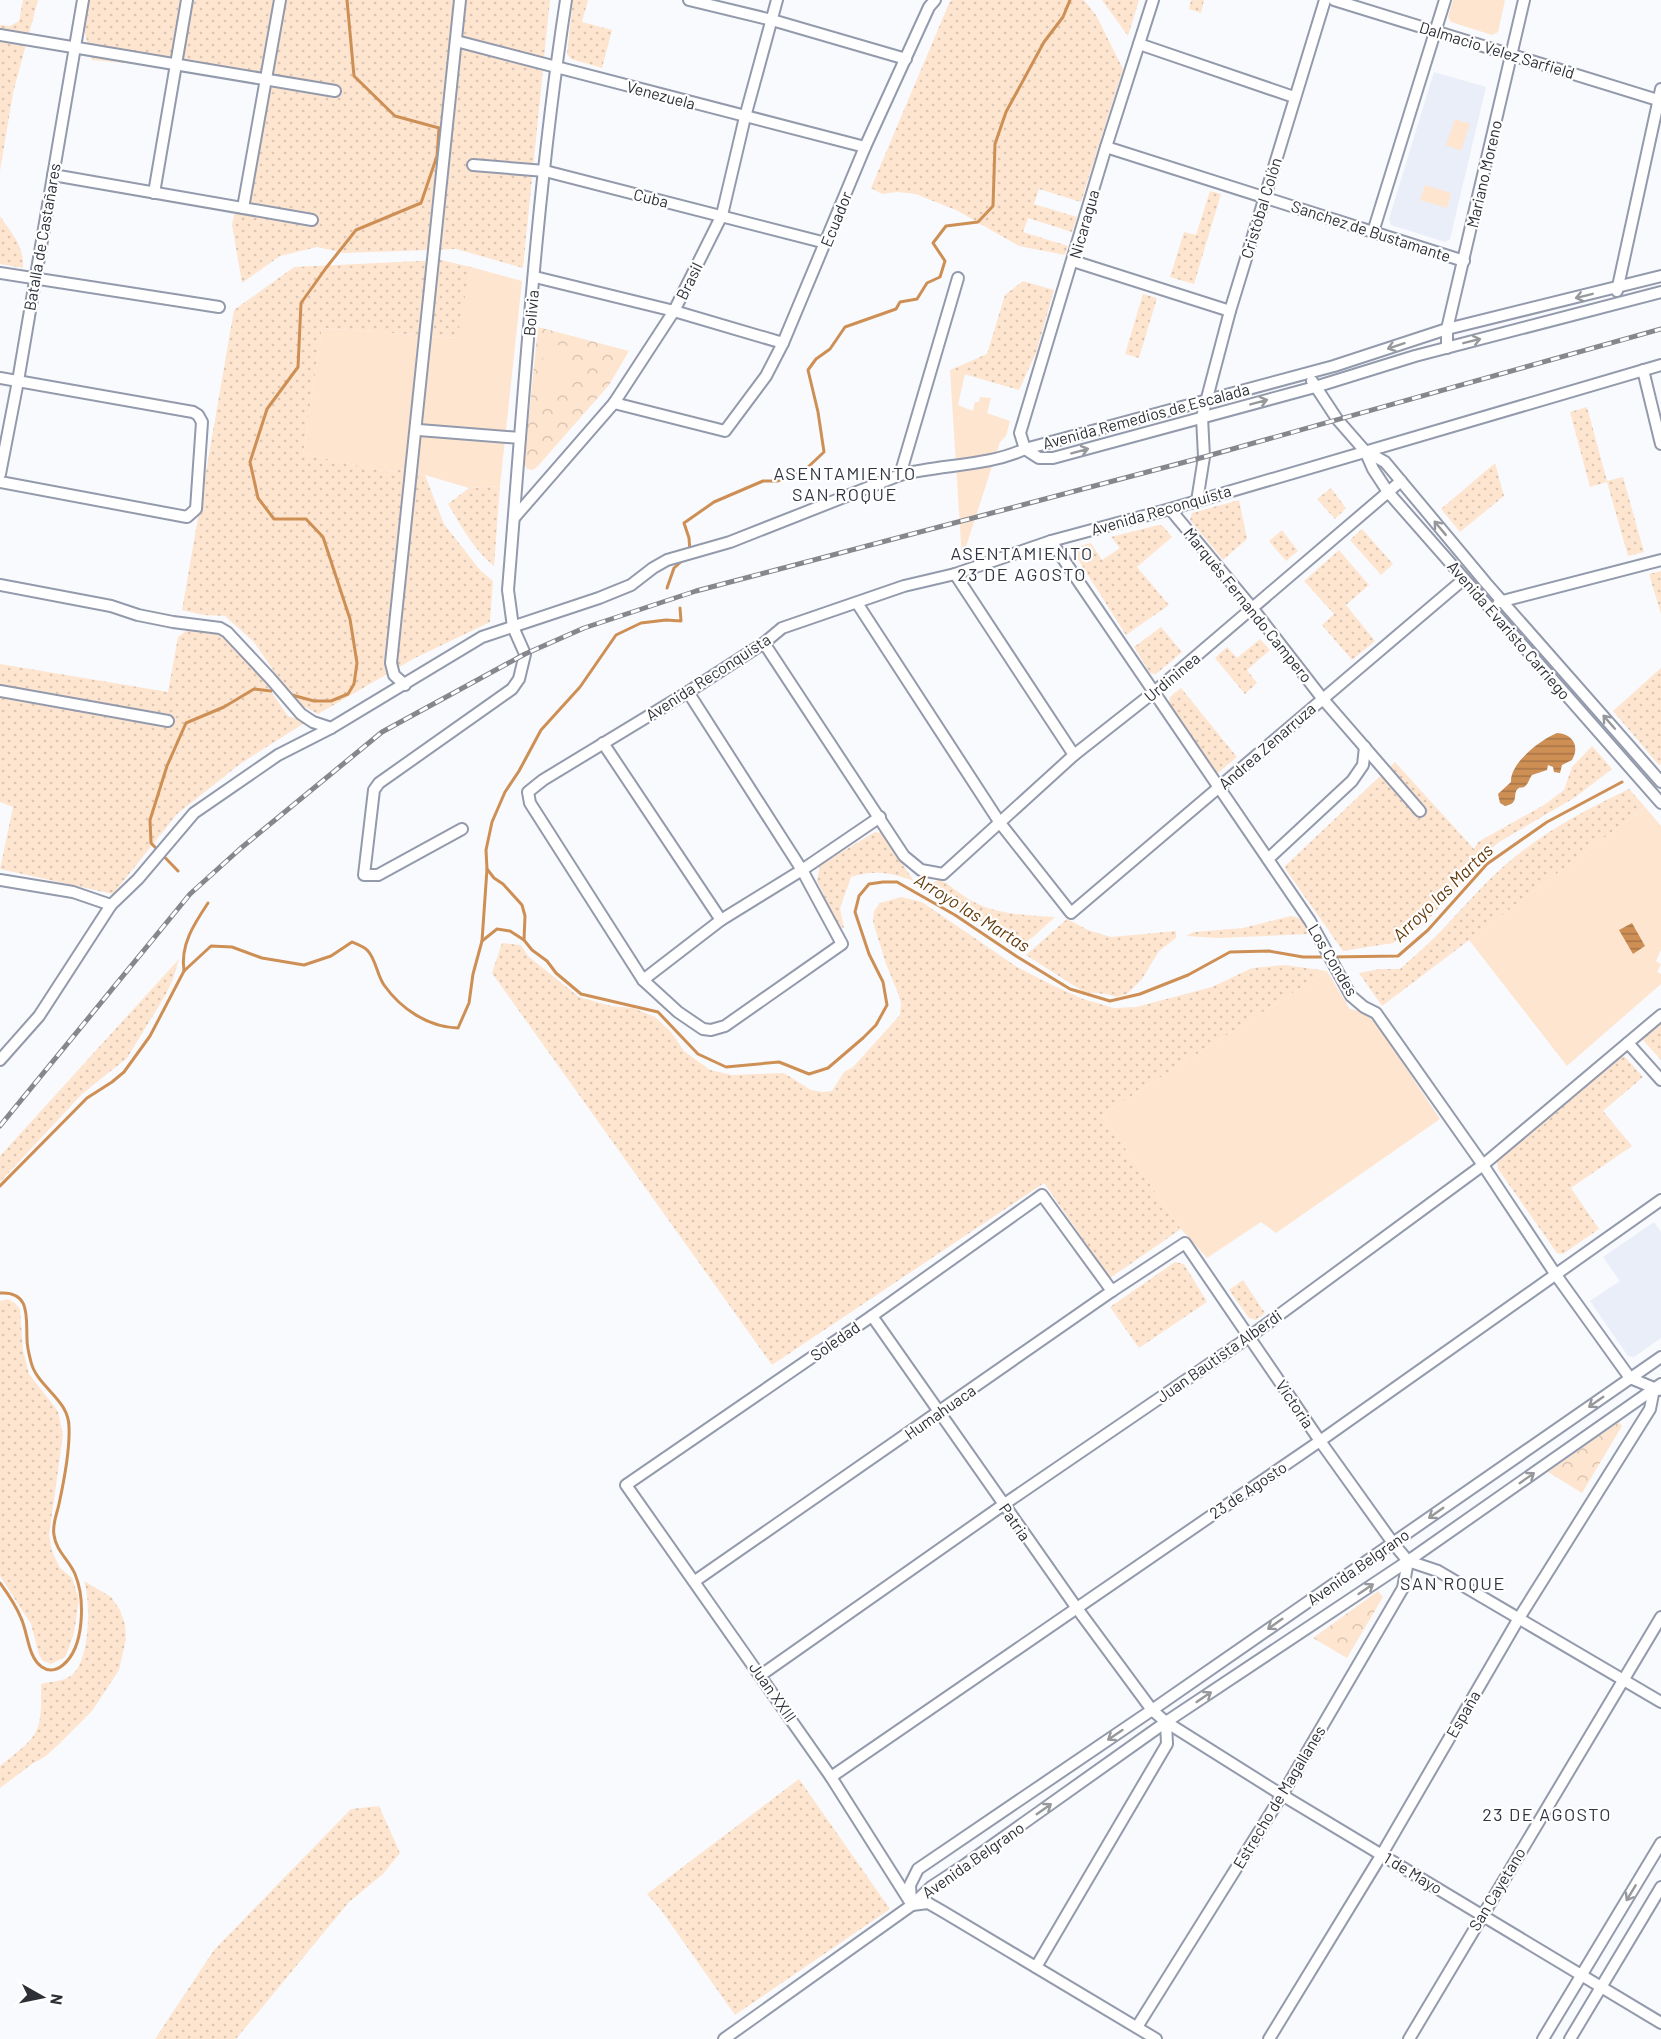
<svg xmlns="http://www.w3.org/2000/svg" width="1661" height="2039" font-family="Barlow,sans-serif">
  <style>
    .built { fill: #eaeef9 }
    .grass { fill: url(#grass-dots) }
    .park { fill: url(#park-crowns) }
    .garden { fill: #fee5d0 }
    .water { fill: url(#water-rules) }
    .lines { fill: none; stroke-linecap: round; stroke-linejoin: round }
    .stream { stroke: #ce8f55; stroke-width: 3 }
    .minor-casing { stroke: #939aac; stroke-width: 14 }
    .minor { stroke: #fff; stroke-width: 10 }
    .rail-casing { stroke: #85878d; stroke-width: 5 }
    .rail { stroke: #fff; stroke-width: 3; stroke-dasharray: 9; stroke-linecap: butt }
    .oneway { stroke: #96989b }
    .labels { text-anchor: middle; stroke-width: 4.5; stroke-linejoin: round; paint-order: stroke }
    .street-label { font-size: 16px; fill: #2d3037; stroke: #fff }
    .neighbourhood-label { font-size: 18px; letter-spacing: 1.5px; fill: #303544; stroke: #fff }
    .water-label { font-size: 18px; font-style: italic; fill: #643a0c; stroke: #fff }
  </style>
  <defs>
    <pattern id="grass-dots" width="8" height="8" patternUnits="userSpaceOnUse" patternTransform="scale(1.5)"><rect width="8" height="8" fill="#fee5d0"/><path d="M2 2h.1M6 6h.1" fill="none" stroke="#dac5b3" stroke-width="1.8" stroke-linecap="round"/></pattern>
    <pattern id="park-crowns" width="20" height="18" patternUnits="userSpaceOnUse" patternTransform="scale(1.5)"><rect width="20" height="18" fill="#fee5d0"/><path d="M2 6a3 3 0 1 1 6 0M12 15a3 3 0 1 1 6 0" fill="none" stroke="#dac5b3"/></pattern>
    <pattern id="water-rules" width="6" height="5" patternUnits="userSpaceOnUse" patternTransform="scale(1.5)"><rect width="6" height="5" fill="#ce8f55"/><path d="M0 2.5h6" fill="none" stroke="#a87547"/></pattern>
  </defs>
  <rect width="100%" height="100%" fill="#f9fafe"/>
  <g class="built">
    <polygon points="1434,72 1486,87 1450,239 1445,242 1391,225 1389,219"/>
    <polygon points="1654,1222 1661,1232 1661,1338 1634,1357 1628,1356 1590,1301 1620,1281 1603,1257"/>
  </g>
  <g class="grass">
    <polygon points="23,0 38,0 13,93 0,171 0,25 10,26 19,21"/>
    <polygon points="76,0 550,0 523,268 456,249 345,253 317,247 280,256 242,283 232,225 263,76 92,60"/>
    <polygon points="573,0 588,0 582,22 612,30 602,68 571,59 567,54"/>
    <polygon points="953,0 1084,0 1096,15 1123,69 1081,202 1039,189 1034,204 1077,217 1072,232 1028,218 1023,232 1068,246 1065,255 1019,246 958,211 916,194 897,192 882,194 871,188 950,1"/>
    <polygon points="1102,0 1139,0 1128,36"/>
    <polygon points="1191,0 1204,0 1201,13 1189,9"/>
    <polygon points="1210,191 1221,194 1194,284 1170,277 1184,232 1196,235"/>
    <path d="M 0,216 C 12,234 24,245 23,268 L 0,264 Z"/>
    <polygon points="441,260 471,267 458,338 322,328 303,454 389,472 409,468 425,475 444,524 480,570 493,581 490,622 415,658 318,714 295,702 254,642 225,616 203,615 182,610 234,310 294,267"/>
    <polygon points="1023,281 1054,290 1036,353 1019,390 950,370 987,354 1005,295"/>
    <polygon points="1143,294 1157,298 1139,358 1125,354"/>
    <polygon points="1587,407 1607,481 1623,477 1644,552 1628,556 1607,482 1590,487 1570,412"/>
    <polygon points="1495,463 1504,496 1460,532 1441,509"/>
    <path d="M 500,486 L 494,566 C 473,549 462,527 448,504 L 469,488 Z"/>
    <polygon points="1331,488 1346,508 1335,519 1317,499"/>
    <polygon points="1239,500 1247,539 1223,560 1190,520 1192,513"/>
    <polygon points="1158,525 1163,526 1172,537 1137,567 1169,605 1126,635 1074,553 1076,547 1091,543 1102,560 1120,548 1111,537"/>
    <polygon points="1362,529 1393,564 1381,575 1350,540"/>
    <polygon points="1282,530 1298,551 1286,561 1269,541"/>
    <polygon points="1339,550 1369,585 1346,605 1375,641 1352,660 1322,625 1334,614 1304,581"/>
    <polygon points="1661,571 1661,614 1649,574"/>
    <polygon points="1161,627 1182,652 1156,674 1150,673 1134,647"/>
    <polygon points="220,628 248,658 288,716 306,722 240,764 177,814 113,894 0,869 13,807 0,802 0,664 168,692 178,637 186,631"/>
    <polygon points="1260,639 1270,650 1247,670 1257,683 1245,694 1215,658 1227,647 1237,658"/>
    <polygon points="1661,668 1661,764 1659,765 1613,711"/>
    <polygon points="1181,688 1237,757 1218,773 1212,771 1169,703 1170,697"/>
    <polygon points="1592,746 1612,769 1574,798 1499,842 1478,860 1457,888 1424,924 1393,943 1343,951 1284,867 1395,762 1474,849 1478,842 1544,805 1564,790 1572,767"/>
    <path d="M 1629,789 L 1645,807 L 1382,1006 L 1359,973 L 1380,969 L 1400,969 C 1411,959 1423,949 1434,938 C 1460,912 1483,883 1511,860 C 1547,830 1587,809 1629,789 Z"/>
    <path d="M 875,832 L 881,833 L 914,881 C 892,873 874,869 851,877 L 840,908 L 844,928 L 838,926 L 817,881 L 820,865 Z"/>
    <path d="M 940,879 C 951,886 961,895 972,901 C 997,915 1028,915 1055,917 L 1033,937 L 1016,948 L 978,919 L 937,898 L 923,888 Z"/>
    <polygon points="901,897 922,902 1017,967 1052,985 1083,999 1114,1008 1136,1007 1212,987 1252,968 1285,965 1327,971 1102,1115 1181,1229 1110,1278 1044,1183 772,1365 492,973 502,943 521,945 528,956 579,997 611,1006 633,1008 655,1017 671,1032 684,1051 710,1070 732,1075 784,1073 811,1090 822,1092 832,1091 844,1072 853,1067 900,1015 901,1004 898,993 886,964 873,922 874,911 880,903"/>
    <path d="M 1291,916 C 1302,917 1305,924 1309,934 L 1219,938 L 1186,936 L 1194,932 L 1243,928 Z"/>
    <polygon points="1067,919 1088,930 1111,937 1176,931 1176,938 1159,951 1142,979 1127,994 1116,997 1106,994 1084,992 1026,955"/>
    <polygon points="179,959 173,979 165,996 127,1058 82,1094 0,1182 0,1156"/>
    <polygon points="1661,1019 1661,1060 1642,1039"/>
    <polygon points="1619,1056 1625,1057 1643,1077 1603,1111 1632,1146 1571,1188 1599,1229 1563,1254 1557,1253 1498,1169 1497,1162"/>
    <polygon points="1175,1262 1184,1264 1207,1302 1139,1348 1110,1307"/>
    <polygon points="1243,1280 1265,1313 1256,1320 1249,1318 1229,1290"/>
    <polygon points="8,1299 15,1303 20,1309 23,1350 29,1374 58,1411 63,1435 49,1535 52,1551 60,1568 72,1578 79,1600 74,1633 68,1650 65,1657 51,1664 43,1661 39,1655 31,1624 0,1576 0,1301"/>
    <path d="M 84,1581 L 111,1597 L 120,1610 L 125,1624 L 126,1639 L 119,1670 L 92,1711 L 58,1745 L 46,1756 L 32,1764 L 0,1788 L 0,1766 C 39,1735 42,1735 41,1684 C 51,1681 63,1682 72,1675 C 90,1660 91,1602 84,1581 Z"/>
    <polygon points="799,1779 890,1909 735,2015 661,1910 647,1894"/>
    <polygon points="379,1806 400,1853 383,1874 349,1902 236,2039 155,2039 214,1950 351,1809"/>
  </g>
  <g class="park">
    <polygon points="538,327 629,351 609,385 538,466 533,470 527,469 524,463"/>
    <polygon points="1619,1422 1622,1426 1582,1493 1548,1472"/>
    <polygon points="1378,1591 1383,1597 1347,1658 1313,1638"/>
  </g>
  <g class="garden">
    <polygon points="1453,0 1505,0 1498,32 1492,35 1451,22 1448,17"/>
    <polygon points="1455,119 1470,124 1461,151 1446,145"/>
    <polygon points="1425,185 1451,193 1447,208 1420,200"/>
    <polygon points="471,267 522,281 500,486 469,488 425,475 409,468 389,472 303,454 322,328 457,338"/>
    <polygon points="544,344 571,346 569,395 541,393"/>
    <polygon points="950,370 965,374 958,405 973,411 975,402 979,402 980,397 991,398 987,413 1010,421 1006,436 1000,442 962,559"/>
    <polygon points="1645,807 1661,826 1661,950 1656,961 1661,964 1657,972 1661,974 1661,984 1567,1066 1469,940"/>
    <polygon points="1327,971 1350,1009 1365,1012 1374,1020 1440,1119 1276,1233 1261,1222 1207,1258 1181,1229 1102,1115"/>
  </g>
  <g class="water">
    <path d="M 1557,733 C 1573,734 1580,746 1572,760 L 1562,765 L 1560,773 L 1554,772 L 1553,767 L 1548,765 L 1547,770 L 1532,775 C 1529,779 1528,785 1524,787 C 1522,788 1520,787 1519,788 C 1511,793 1521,803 1505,806 L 1500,803 L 1498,794 L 1511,782 C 1510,763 1540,740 1557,733 Z"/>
    <polygon points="1632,923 1645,946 1633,954 1619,930"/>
  </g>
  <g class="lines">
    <g class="stream">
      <polyline points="690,552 689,538 684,523 714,502 763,481 778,481 807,468 824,452 818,412 808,370 816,359 830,349 845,327 896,309 900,302 917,299 927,283 940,277 945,261 933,243 946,226 978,222 993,206 995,144 1006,112 1044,42 1063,17 1070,0"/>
      <polyline points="667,588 674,568 684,559"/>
      <polyline points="292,695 314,701 331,701 348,694 354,684 357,663 350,619 323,537 306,519 274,519 258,498 250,462 267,409 298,367 301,303 326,268 356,230 421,203 437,156 439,128 395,116 354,76 347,0"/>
      <polyline points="178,871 151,843 150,820 167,766 186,723 224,707 254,689 271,691"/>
      <polyline points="524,940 525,916 522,905 503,884 494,878 487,869 486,850 492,822 505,792 519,771 541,730 580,687 616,635 641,623 666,620 681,621 680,608"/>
      <polyline points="482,941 487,869"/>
      <polyline points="1332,957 1398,956 1428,930 1487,864 1547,822 1622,782"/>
      <path d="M 184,971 C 180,945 194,924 208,903"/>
      <path d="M 0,1186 L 87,1098 L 112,1082 L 124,1072 L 150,1036 L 184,971 L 211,946 L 232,947 L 262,958 L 304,965 L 331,956 L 352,942 C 357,944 365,947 368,951 C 376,960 377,975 384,985 C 401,1009 428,1027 458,1028 L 469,1003 L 473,974 L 482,941 L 497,929 L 510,931 L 524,940 L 532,950 L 547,961 L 556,973 L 581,994 L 658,1012 L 698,1054 L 726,1067 L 779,1062 L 809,1074 L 828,1068 L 863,1038 L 876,1025 L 887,1005 L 883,982 L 869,954 L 855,912 L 859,896 L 869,884 L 883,882 L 897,882 L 955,915 L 1016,956 L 1070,989 L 1110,1001 L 1140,994 L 1188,975 L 1230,952 L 1269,951 L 1303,957 L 1326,957"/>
      <path d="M 0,1293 C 31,1291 26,1318 27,1339 C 27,1347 29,1354 31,1362 C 37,1387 69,1399 69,1427 C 70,1450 64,1481 59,1504 C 57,1514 52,1524 54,1535 C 56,1551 69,1560 75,1574 C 85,1598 85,1647 63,1665 C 57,1670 49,1672 42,1667 C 28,1658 28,1633 21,1618 C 16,1606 8,1594 0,1583"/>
    </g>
    <g class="minor-casing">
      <g id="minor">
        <polyline points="689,0 772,20 906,59"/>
        <polyline points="1334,0 1661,101"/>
        <polyline points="0,35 335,91"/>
        <polyline points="456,41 865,147"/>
        <polyline points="1139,44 1294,97"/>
        <polyline points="1106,147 1464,261"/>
        <polyline points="473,165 545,171 826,243"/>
        <polyline points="53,175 312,220"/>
        <polyline points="154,193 187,0"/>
        <polyline points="243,208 280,0"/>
        <polyline points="1373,232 1445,0"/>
        <polyline points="1073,261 1230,311"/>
        <polyline points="0,273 219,307"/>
        <polyline points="535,277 674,311 783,343"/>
        <polyline points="1617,291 1661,89"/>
        <polyline points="1447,348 1447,329 1524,0"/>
        <polyline points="1643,370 1661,444"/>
        <polyline points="0,378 193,412 198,415 202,422 196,509 187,517 0,482"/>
        <polyline points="1312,381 1337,419 1365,451 1373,469 1388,492 1661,803"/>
        <polyline points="614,403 725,431 766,376 783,343 865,147 929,7 935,0"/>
        <polyline points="419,430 520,438"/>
        <polyline points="1025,449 1039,458 1053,458 1315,387 1415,356 1661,292"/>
        <polyline points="1025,449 1020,433 1106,147 1153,0"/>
        <polyline points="1365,451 1385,462 1486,583 1661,782"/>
        <polyline points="0,474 18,381 83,0"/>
        <polyline points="900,475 958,278"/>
        <polyline points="1197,501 1204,457 1202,417 1230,311 1325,0"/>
        <polyline points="1170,509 1253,609 1322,698 1420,811"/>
        <polyline points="514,518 614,403 674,311 722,215 745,117 777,0"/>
        <polyline points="1051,541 1310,921 1351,996 1364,1007 1376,1013 1483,1165 1556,1275 1630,1378 1659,1390"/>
        <polyline points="955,574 1074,755"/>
        <polyline points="0,585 111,606 138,615 173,622 220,628 227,632 270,678 301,714 313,722 331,728"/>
        <polyline points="1499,602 1661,560"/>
        <polyline points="857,603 1000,823 1071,913 1464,579"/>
        <polyline points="764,643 904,856 921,870 943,874 1074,755 1154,692 1401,481"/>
        <polyline points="405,685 394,675 391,663 460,0"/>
        <polyline points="0,691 168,721"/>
        <polyline points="688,692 802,870 842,944 725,1026 711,1030 703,1029 678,1012 643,980 530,803 528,792 543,780 688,692 764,643 782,628 904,586 955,574 1051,541 1170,509 1661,365"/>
        <polyline points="603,743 721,920"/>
        <path d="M 462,829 L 378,875 L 364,875 L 374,790 L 379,783 L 512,689 L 519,679 L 525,654 L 513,627 L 508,590 C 524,394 536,195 566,0"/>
        <polyline points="1268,859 1352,781 1363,765 1365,747"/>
        <polyline points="0,880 73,892 111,905"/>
        <polyline points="643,980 721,920 802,870 880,817"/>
        <polyline points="1628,1043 1661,1080"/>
        <path d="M 0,1060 L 39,1016 L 111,905 L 138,879 L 194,813 L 278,755 L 331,728 L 482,637 L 599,598 L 631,585 L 653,568 L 667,560 L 730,542 L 900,475 C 941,464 986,467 1025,449 L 1334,366 L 1447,329 L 1661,276"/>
        <polyline points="872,1316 1076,1607 1152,1710 1166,1722 1282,1795 1661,2023"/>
        <polyline points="1408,1561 1438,1571 1661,1702"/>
        <polyline points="695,1581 1112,1291 1185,1243 1320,1441 1393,1543 1408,1561"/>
        <polyline points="761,1675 1003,1505 1249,1337 1483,1165 1661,1015"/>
        <polyline points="831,1777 1320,1441 1661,1200"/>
        <polyline points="911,1901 910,1885 918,1869 1152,1710 1661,1357"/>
        <polyline points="912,1905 831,1777 626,1485 872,1316 1042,1195 1112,1291"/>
        <polyline points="912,1905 928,1903 942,1911 1156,2039"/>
        <polyline points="1036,1967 1167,1744 1166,1722"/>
        <polyline points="1137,2027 1282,1795 1403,1588 1408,1561"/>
        <polyline points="724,2039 912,1905 931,1887 966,1864 1166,1722 1408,1561 1661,1384"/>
        <polyline points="1269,2039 1382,1854 1519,1618 1650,1409 1654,1389"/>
        <polyline points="1409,2039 1661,1617"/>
        <polyline points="1543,2039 1661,1843"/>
        <polyline points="1570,2039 1661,1887"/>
      </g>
    </g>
    <use href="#minor" class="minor"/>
    <g class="rail-casing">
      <polyline id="rail" points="0,1126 190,894 241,848 382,732 525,654 584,628 696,591 1204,457 1661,329"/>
    </g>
    <use href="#rail" class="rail"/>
  </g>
  <defs><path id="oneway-shaft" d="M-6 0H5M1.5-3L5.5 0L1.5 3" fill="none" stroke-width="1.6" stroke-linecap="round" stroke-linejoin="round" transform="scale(1.5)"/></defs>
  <g class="oneway">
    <use href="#oneway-shaft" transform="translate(1584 296) rotate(166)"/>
    <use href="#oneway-shaft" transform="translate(1472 341) rotate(-14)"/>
    <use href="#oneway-shaft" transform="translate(1396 346) rotate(162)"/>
    <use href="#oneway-shaft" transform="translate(1259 402) rotate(-15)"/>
    <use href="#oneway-shaft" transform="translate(1080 451) rotate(-15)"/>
    <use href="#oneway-shaft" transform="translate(1440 528) rotate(-130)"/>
    <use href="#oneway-shaft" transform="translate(1609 722) rotate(-131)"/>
    <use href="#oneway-shaft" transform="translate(1596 1402) rotate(145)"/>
    <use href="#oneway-shaft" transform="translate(1527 1478) rotate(-35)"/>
    <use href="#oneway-shaft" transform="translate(1436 1513) rotate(145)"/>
    <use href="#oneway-shaft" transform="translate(1366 1589) rotate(-34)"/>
    <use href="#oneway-shaft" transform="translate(1275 1624) rotate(145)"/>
    <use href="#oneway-shaft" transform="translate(1204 1697) rotate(-34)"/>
    <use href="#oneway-shaft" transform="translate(1115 1735) rotate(146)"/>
    <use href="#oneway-shaft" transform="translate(1044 1809) rotate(-35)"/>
    <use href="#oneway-shaft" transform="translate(1631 1893) rotate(121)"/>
  </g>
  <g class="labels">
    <g class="street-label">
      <text transform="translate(1497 50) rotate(17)" y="6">Dalmacio Velez Sarfield</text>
      <text transform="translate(661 95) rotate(15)" y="6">Venezuela</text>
      <text transform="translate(1484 174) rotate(-77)" y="6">Mariano Moreno</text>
      <text transform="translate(651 198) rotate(14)" y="6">Cuba</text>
      <text transform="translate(1261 208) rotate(-73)" y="6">Cristóbal Colón</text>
      <text transform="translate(836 219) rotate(-68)" y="6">Ecuador</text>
      <text transform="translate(1084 224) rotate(-74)" y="6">Nicaragua</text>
      <text transform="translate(1371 231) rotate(18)" y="6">Sanchez de Bustamante</text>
      <text transform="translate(42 237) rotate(-80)" y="6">Batalla de Castañares</text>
      <text transform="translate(689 281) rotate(-64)" y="6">Brasil</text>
      <text transform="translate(531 313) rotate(-85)" y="6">Bolivia</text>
      <text transform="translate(1146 416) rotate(-15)" y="6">Avenida Remedios de Escalada</text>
      <text transform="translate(1161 510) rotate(-16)" y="6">Avenida Reconquista</text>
      <text transform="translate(1248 605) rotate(51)" y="6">Marqués Fernando Campero</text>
      <text transform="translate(1509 630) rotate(49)" y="6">Avenida Evaristo Carriego</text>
      <text transform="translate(708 677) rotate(-33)" y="6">Avenida Reconquista</text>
      <text transform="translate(1172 677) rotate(-40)" y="6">Urdininea</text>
      <text transform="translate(1267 746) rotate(-41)" y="6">Andrea Zenarruza</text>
      <text transform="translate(1333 960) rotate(59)" y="6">Los Condes</text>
      <text transform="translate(835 1341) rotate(-35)" y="6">Soledad</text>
      <text transform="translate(1219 1356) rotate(-35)" y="6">Juan Bautista Alberdi</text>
      <text transform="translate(1295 1404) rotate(56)" y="6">Victoria</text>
      <text transform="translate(940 1412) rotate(-35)" y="6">Humahuaca</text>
      <text transform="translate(1248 1490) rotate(-34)" y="6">23 de Agosto</text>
      <text transform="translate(1015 1522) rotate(55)" y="6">Patria</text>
      <text transform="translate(1358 1567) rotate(-35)" y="6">Avenida Belgrano</text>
      <text transform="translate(773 1692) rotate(55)" y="6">Juan XXIII</text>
      <text transform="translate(1463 1714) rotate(-60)" y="6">España</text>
      <text transform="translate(1279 1797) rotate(-59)" y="6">Estrecho de Magallanes</text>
      <text transform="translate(973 1860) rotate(-35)" y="6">Avenida Belgrano</text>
      <text transform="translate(1413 1873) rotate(31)" y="6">1 de Mayo</text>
      <text transform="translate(1497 1889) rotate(-59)" y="6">San Cayetano</text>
    </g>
    <g class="neighbourhood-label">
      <text x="845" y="480">ASENTAMIENTO<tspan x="845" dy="21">SAN ROQUE</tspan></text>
      <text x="1022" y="560">ASENTAMIENTO<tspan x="1022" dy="21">23 DE AGOSTO</tspan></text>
      <text x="1453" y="1590">SAN ROQUE</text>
      <text x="1547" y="1821">23 DE AGOSTO</text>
    </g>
    <g class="water-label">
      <text transform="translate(1443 893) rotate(-44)" y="6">Arroyo las Martas</text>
      <text transform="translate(972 913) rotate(32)" y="6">Arroyo las Martas</text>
    </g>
  </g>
  <g transform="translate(42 1997) rotate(99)" stroke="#ffffff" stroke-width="4.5" paint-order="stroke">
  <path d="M0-4.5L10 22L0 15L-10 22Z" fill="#2d3037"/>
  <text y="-9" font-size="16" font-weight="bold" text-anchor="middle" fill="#2d3037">N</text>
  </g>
</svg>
